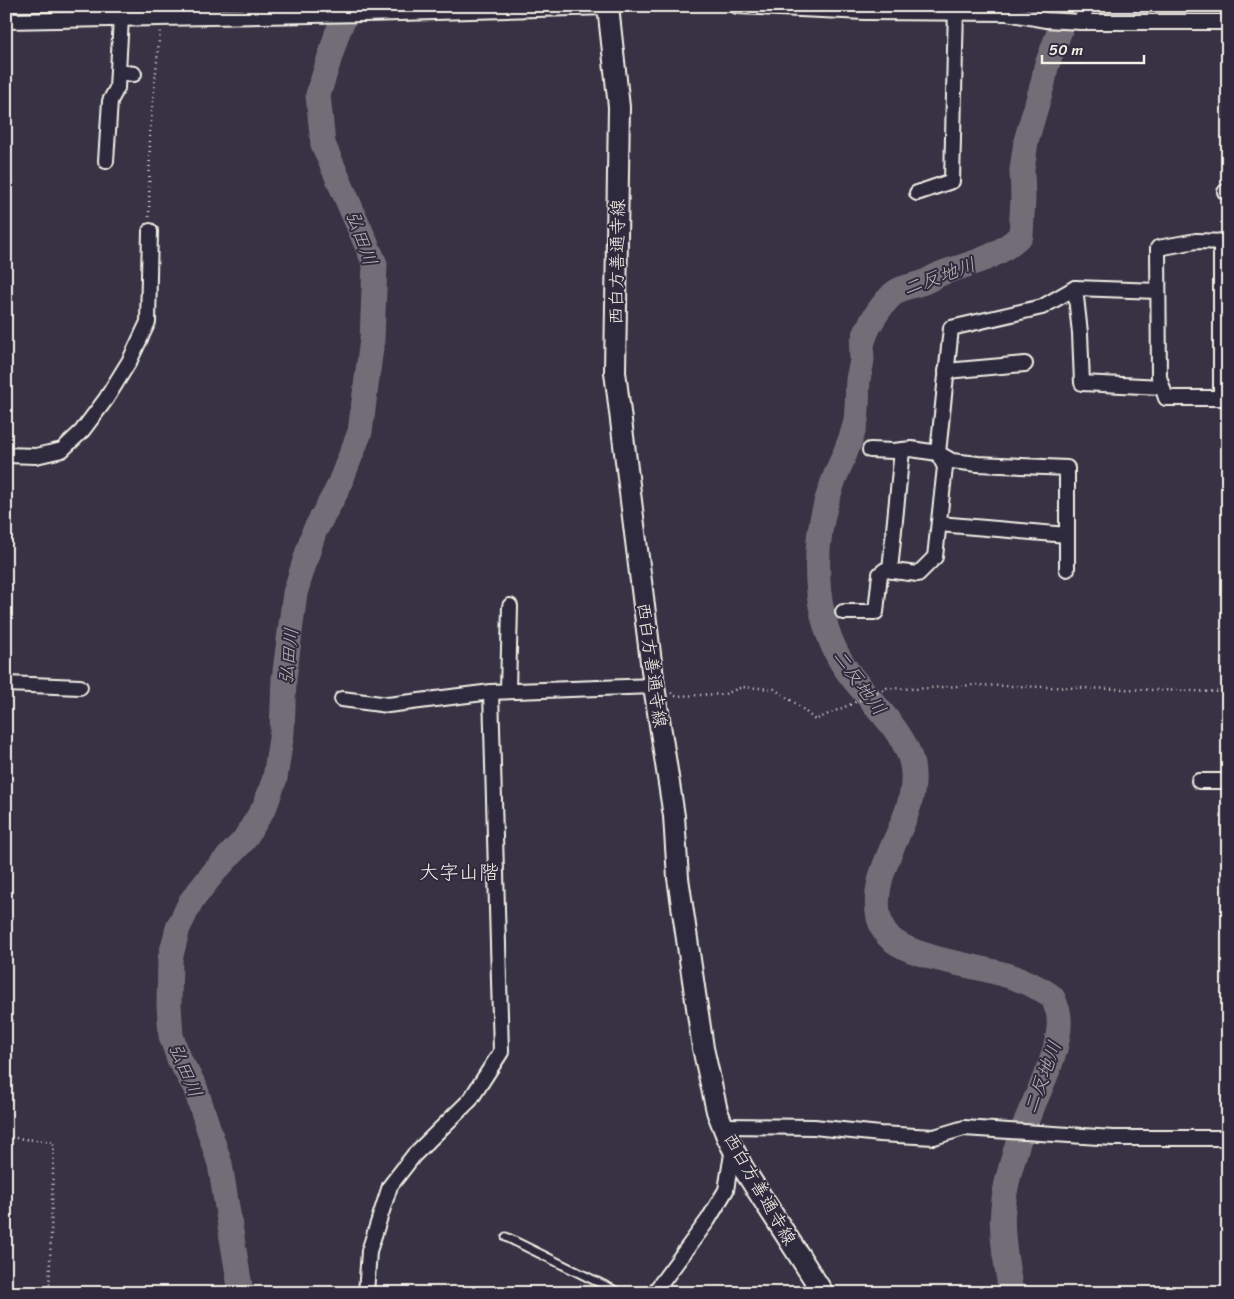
<svg xmlns="http://www.w3.org/2000/svg" width="1234" height="1299" font-family="Sriracha,'Klee One',sans-serif">
  <style>
    .lines { fill: none; stroke-linecap: round; stroke-linejoin: round }
    .river { stroke: #726e77; stroke-width: 25 }
    .service-casing { stroke: #f4f1e8; stroke-width: 11 }
    .minor-casing { stroke: #f4f1e8; stroke-width: 18 }
    .secondary-casing { stroke: #f4f1e8; stroke-width: 24 }
    .path { stroke: #f4f1e8; stroke-width: 2.5; stroke-dasharray: 1 4; stroke-linecap: butt }
    .service { stroke: #2f2a3d; stroke-width: 7 }
    .minor { stroke: #2f2a3d; stroke-width: 14 }
    .secondary { stroke: #2f2a3d; stroke-width: 20 }
    .labels { text-anchor: middle; stroke-width: 4; stroke-linejoin: round; paint-order: stroke }
    .street-label { font-size: 18px; fill: #f4f1e8; stroke: #2f2a3d }
    .water-label { font-size: 19px; font-style: italic; fill: #bab6b5; stroke: #2f2a3d }
    .quarter-label { font-size: 20px; fill: #f4f1e8; stroke: #2f2a3d }
  </style>
  <rect width="100%" height="100%" fill="#373244"/>
  <filter id="ink" filterUnits="userSpaceOnUse"><feTurbulence type="fractalNoise" baseFrequency=".02" numOctaves="2"/><feDisplacementMap in="SourceGraphic" scale="10" xChannelSelector="R" yChannelSelector="G"/><feConvolveMatrix kernelMatrix="1 2 1 2 8 2 1 2 1" color-interpolation-filters="sRGB"/></filter>
  <g filter="url(#ink)">
    <g class="lines">
      <g class="river">
        <polyline points="241,1293 220,1164 195,1087 179,1059 171,1036 169,1005 170,959 178,928 191,901 215,871 244,840 265,806 275,778 282,732 284,679 295,593 314,532 337,490 360,432 372,340 375,264 323,144 318,95 337,34 349,6"/>
        <path d="M 1011,1293 C 1008,1273 1004,1253 1003,1234 C 1000,1205 1008,1176 1016,1149 C 1026,1111 1067,1048 1058,1011 C 1057,1010 1054,999 1053,998 C 1049,993 1042,990 1036,987 C 1006,971 968,967 935,958 C 919,953 899,948 887,935 C 883,931 881,924 879,918 C 867,865 922,818 912,765 C 905,725 853,690 835,650 C 811,599 813,534 833,482 C 840,463 853,439 856,420 C 858,406 857,393 858,380 C 859,373 861,367 862,360 C 862,356 861,351 862,347 C 864,330 879,308 891,296 C 899,287 910,287 921,283 C 929,281 936,275 945,272 C 975,262 997,258 1021,235 L 1023,198 L 1022,170 L 1026,141 L 1043,83 L 1046,67 L 1069,6"/>
      </g>
      <g class="service-casing">
        <polyline id="service" points="506,1237 620,1293"/>
      </g>
      <g class="minor-casing">
        <g id="minor">
          <polyline points="737,6 865,12 1007,13 1046,20 1081,22 1228,22"/>
          <polyline points="6,21 364,14 608,7"/>
          <polyline points="1081,22 1087,6"/>
          <polyline points="118,72 134,74"/>
          <polyline points="106,161 110,101 117,88 121,18"/>
          <polyline points="1225,192 1228,192"/>
          <polyline points="917,193 952,181 956,6"/>
          <polyline points="1228,242 1196,241 1158,248 1159,377 1166,398 1228,398"/>
          <polyline points="1075,288 1080,333 1082,383 1162,387"/>
          <polyline points="946,371 1025,364"/>
          <polyline points="1221,398 1221,241"/>
          <polyline points="870,450 894,451 911,449 938,453 952,461 978,464 1067,468 1067,569"/>
          <polyline points="6,455 36,456 62,450 82,431 106,399 130,360 148,322 150,231"/>
          <polyline points="939,524 1067,535"/>
          <polyline points="890,570 902,450"/>
          <polyline points="843,612 876,612 880,574 885,570 918,574 935,557 945,467 938,453 951,328 1042,307 1075,288 1158,291"/>
          <polyline points="6,684 80,687"/>
          <polyline points="508,691 510,606"/>
          <polyline points="342,699 388,705 491,692 654,686"/>
          <polyline points="1199,781 1228,781"/>
          <polyline points="723,1126 814,1127 880,1134 934,1137 964,1128 1113,1138 1228,1138"/>
          <polyline points="366,1293 369,1251 390,1186 414,1155 470,1100 501,1052 491,692"/>
          <polyline points="654,1293 708,1220 726,1190 733,1148"/>
        </g>
      </g>
      <g class="secondary-casing">
        <polyline id="secondary" points="608,6 619,107 615,372 654,686 674,816 678,878 703,1048 717,1111 728,1139 743,1168 823,1293"/>
      </g>
      <g class="path">
        <polyline points="149,217 150,131 160,31"/>
        <polyline points="671,693 676,696 725,694 742,687 774,689 798,705 815,720 887,688 915,689 973,685 1228,692"/>
        <polyline points="6,1137 54,1142 49,1293"/>
      </g>
      <use href="#service" class="service"/>
      <use href="#minor" class="minor"/>
      <use href="#secondary" class="secondary"/>
    </g>
  </g>
  <g class="labels">
    <g class="street-label">
      <text transform="translate(617 262) rotate(-89)" y="6">西白方善通寺線</text>
      <text transform="translate(652 665) rotate(82)" y="6">西白方善通寺線</text>
      <text transform="translate(760 1189) rotate(60)" y="6">西白方善通寺線</text>
    </g>
    <g class="water-label">
      <text transform="translate(362 238) rotate(70)" y="7">弘田川</text>
      <text transform="translate(939 276) rotate(-20)" y="7">二反地川</text>
      <text transform="translate(288 656) rotate(-84)" y="7">弘田川</text>
      <text transform="translate(860 682) rotate(54)" y="7">二反地川</text>
      <text transform="translate(186 1070) rotate(67)" y="7">弘田川</text>
      <text transform="translate(1042 1077) rotate(-70)" y="7">二反地川</text>
    </g>
    <g class="quarter-label">
      <text x="459" y="879">大字山階</text>
    </g>
  </g>
  <rect width="1234" height="1299" fill="none" stroke="#2f2a3d" stroke-width="25"/>
  <rect x="12" y="12" width="1209" height="1274" fill="none" stroke="#f4f1e8" stroke-width="2" filter="url(#ink)"/>
  <path d="M1042 55v8h102v-8" fill="none" stroke="#f4f1e8" stroke-width="2.5"/>
  <text x="1049" y="55" font-size="15" fill="#f4f1e8" stroke="#2f2a3d" stroke-width="4" paint-order="stroke">50 m</text>
</svg>
